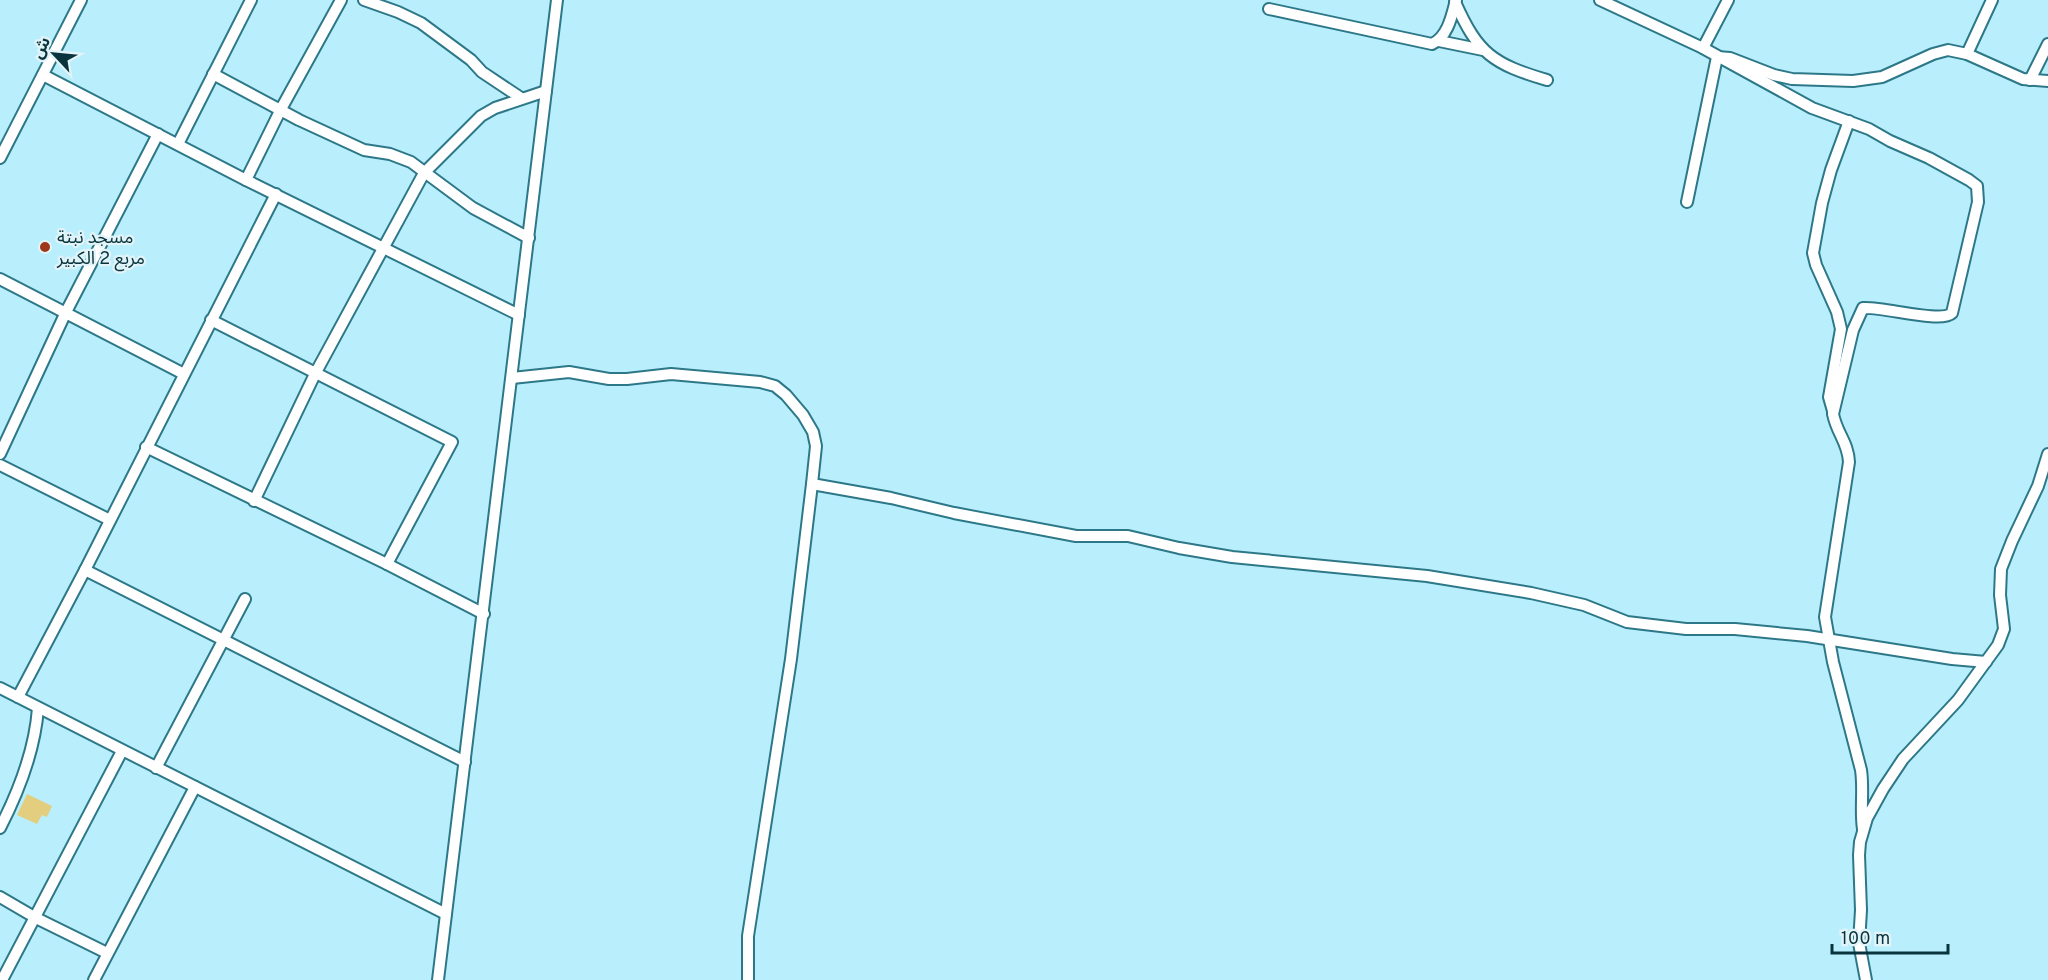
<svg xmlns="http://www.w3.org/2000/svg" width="2048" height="980" font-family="Overpass,'Noto Sans Arabic',sans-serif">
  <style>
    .green { fill: #e3ce7f }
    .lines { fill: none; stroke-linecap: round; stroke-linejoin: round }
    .minor-casing { stroke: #2d7888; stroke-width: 14 }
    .minor { stroke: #fff; stroke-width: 10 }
    .poi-dot { fill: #9e361b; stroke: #e3f4f9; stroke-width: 2 }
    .labels { text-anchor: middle; stroke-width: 4.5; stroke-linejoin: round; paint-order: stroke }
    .poi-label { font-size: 18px; fill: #09343d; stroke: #e3f4f9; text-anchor: start }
  </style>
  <rect width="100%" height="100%" fill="#b9eefc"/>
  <polygon class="green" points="27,794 52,806 47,817 42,815 37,824 17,815"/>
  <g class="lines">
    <g class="minor-casing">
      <g id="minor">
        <polyline points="364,0 398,12 421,23 471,60 482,72 521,98"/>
        <path d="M 1600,0 L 1703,48 L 1812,108 L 1869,129 L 1890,141 L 1929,158 L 1969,180 L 1977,186 L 1978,202 L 1952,313 C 1941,324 1882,306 1863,308 L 1853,330 L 1833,414 C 1837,434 1848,442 1849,462 L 1825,617 L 1833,662 L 1861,770 C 1864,790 1860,810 1863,829"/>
        <path d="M 1455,2 C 1478,54 1493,64 1547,80"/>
        <path d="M 1269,9 L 1432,44 C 1448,37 1452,15 1456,0"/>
        <polyline points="1439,41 1483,50"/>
        <polyline points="1703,48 1728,0"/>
        <polyline points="1967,54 1992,0"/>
        <polyline points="213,74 299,120 364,150 390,154 411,162 473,208 529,238"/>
        <polyline points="43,75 246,180 519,315"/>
        <polyline points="2030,80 2048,44"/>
        <polyline points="178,144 251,0"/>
        <polyline points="0,158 81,0"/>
        <polyline points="246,180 281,109 341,0"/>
        <polyline points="1687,202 1717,57 1730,58 1774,75 1792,79 1853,81 1882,77 1933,54 1948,50 1967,54 2023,79 2048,81"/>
        <polyline points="0,279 184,374"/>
        <polyline points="211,320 452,442 387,564"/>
        <polyline points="512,378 569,372 609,379 627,379 671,374 760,382 775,386 786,395 803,415 813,432 816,446 812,484 791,659 748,936 748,980"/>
        <polyline points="1833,411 1829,397 1841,329 1837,312 1816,265 1813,253 1822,203 1831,170 1849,121"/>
        <polyline points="146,447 387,564 484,614"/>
        <polyline points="0,454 66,312 158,134"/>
        <polyline points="0,465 110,520"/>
        <polyline points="812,484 891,498 954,513 1076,536 1128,536 1179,548 1232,557 1427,576 1531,593 1584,605 1627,622 1686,629 1735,629 1807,636 1952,659 1986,662"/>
        <polyline points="254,501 315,374 424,173 481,116 495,108 546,91"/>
        <polyline points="85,570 465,762"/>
        <polyline points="0,688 446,914"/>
        <polyline points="18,697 85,570 276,194"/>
        <polyline points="156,768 245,599"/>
        <path d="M 0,828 C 19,791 35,749 38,708"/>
        <polyline points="0,897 36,918 107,953"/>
        <polyline points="2,980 122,751"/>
        <polyline points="94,980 195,787"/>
        <polyline points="438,980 557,0"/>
        <polyline points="1866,980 1859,943 1861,910 1859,855 1860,842 1867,818 1883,789 1903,759 1958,700 1998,645 2004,629 2000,595 2001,569 2012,541 2038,486 2048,454"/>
      </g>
    </g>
    <use href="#minor" class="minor"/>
  </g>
  <circle class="poi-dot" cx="45" cy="247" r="6"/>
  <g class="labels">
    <g class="poi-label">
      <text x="57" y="243">مسجد نبتة<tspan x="57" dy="21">مربع 2 الكبير</tspan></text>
    </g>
  </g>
  <g transform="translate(54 54) rotate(296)" stroke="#e3f4f9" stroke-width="4.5" paint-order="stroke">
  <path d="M0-4.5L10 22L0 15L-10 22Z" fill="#09343d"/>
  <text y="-9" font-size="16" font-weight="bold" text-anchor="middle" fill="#09343d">ش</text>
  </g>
  <path d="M1832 944v9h116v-9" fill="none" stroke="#09343d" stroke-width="3"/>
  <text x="1841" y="944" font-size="18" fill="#09343d" stroke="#e3f4f9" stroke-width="4.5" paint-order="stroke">100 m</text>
</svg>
